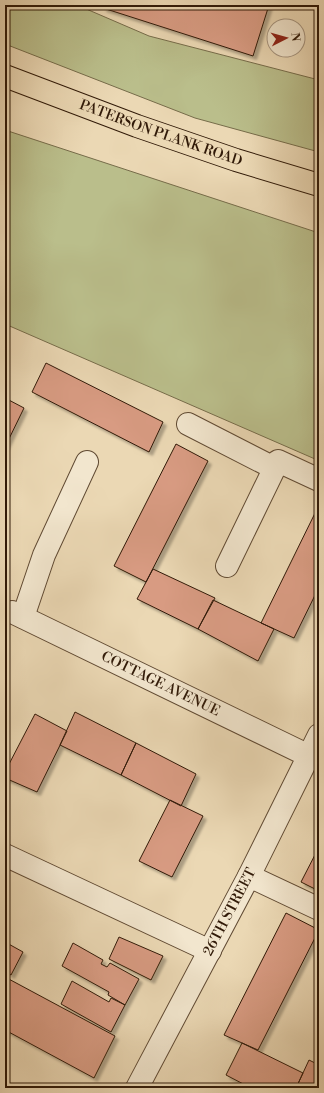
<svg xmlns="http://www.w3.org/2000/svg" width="324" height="1093" viewBox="0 0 324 1093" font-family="'Libre Bodoni',serif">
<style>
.green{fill:#babe8b;stroke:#766c4a}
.building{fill:#d89b82;stroke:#311a08;filter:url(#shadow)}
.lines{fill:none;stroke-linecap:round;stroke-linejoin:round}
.minor-casing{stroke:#604a33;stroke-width:24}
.major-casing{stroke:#311a08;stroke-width:24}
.minor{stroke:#f2e6ce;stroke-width:22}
.major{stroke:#ebd8b4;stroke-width:22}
.labels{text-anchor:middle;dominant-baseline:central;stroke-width:4;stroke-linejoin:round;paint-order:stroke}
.street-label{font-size:14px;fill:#311a08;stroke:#f2e6ce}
</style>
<defs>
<filter id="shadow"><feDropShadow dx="3.5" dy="3.5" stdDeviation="1" flood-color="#0004"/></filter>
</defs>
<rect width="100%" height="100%" fill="#ebd8b4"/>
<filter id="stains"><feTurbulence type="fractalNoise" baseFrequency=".005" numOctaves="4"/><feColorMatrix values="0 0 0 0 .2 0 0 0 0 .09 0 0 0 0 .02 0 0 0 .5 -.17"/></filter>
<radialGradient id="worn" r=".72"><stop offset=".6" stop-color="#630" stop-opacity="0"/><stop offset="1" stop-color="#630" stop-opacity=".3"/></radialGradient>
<path class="green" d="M5 5H77L149 36 319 80V152L195 118 5 44Z
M5 130 319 233V453L315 459 5 324Z"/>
<path class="building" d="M104 5H269L253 56 103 8Z
M46 363 163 422 149 452 32 392Z
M5 398 24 408 5 447Z
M176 444 208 461 146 582 114 566Z
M319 505V587L294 638 261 623Z
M153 569 215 598 198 629 137 599Z
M213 600 274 629 258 661 198 629Z
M75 712 136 743 121 775 60 745Z
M35 714 67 731 37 792 5 778V767L7 768Z
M136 743 196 774 181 806 121 775Z
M170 800 203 816 172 877 139 861Z
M319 847V891L301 882Z
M286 913 319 930 258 1050 224 1035Z
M119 937 163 956 151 980 109 959Z
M5 942 23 952 11 975 5 971Z
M73 943 103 960 101 964 107 967 110 963 139 979 125 1005 108 995 109 992 62 966Z
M5 977 115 1036 94 1078 5 1030Z
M72 981 109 1002 111 998 125 1005 111 1032 61 1004Z
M242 1043 303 1073 296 1088H251L226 1075Z
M309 1060 319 1065V1088H296Z"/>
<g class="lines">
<g class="minor-casing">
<g id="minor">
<path d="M188 424 274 468"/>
<path d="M227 566 278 461 319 480"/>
<path id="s1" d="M12 612 309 756"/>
<path d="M23 617 44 555 87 462"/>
<path d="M5 855 210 951"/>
<path d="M249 876 319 909"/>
<path id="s2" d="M137 1088 249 876 319 735"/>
</g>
</g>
<g class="major-casing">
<g id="major">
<path id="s3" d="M5 76 137 126 236 160 319 185"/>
</g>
</g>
<use href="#minor" class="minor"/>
<use href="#major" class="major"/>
</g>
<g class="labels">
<g class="street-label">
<text stroke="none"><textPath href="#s3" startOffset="166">PATERSON PLANK ROAD</textPath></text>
<text stroke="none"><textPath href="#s1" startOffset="165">COTTAGE AVENUE</textPath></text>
<text stroke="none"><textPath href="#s2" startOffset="199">26TH STREET</textPath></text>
</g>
</g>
<rect width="324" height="1093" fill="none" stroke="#ebd8b4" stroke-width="20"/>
<rect x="6" y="6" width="312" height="1081" fill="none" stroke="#311a08" stroke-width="2"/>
<rect x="10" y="10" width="304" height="1073" fill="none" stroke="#311a08"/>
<g transform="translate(286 38) rotate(84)"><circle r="19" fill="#f2e6ce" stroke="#a5947f"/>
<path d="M0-3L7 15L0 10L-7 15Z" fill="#8f2418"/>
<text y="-6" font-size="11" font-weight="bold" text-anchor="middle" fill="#311a08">N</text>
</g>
<rect width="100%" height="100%" filter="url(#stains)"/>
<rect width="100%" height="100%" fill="url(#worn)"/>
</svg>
